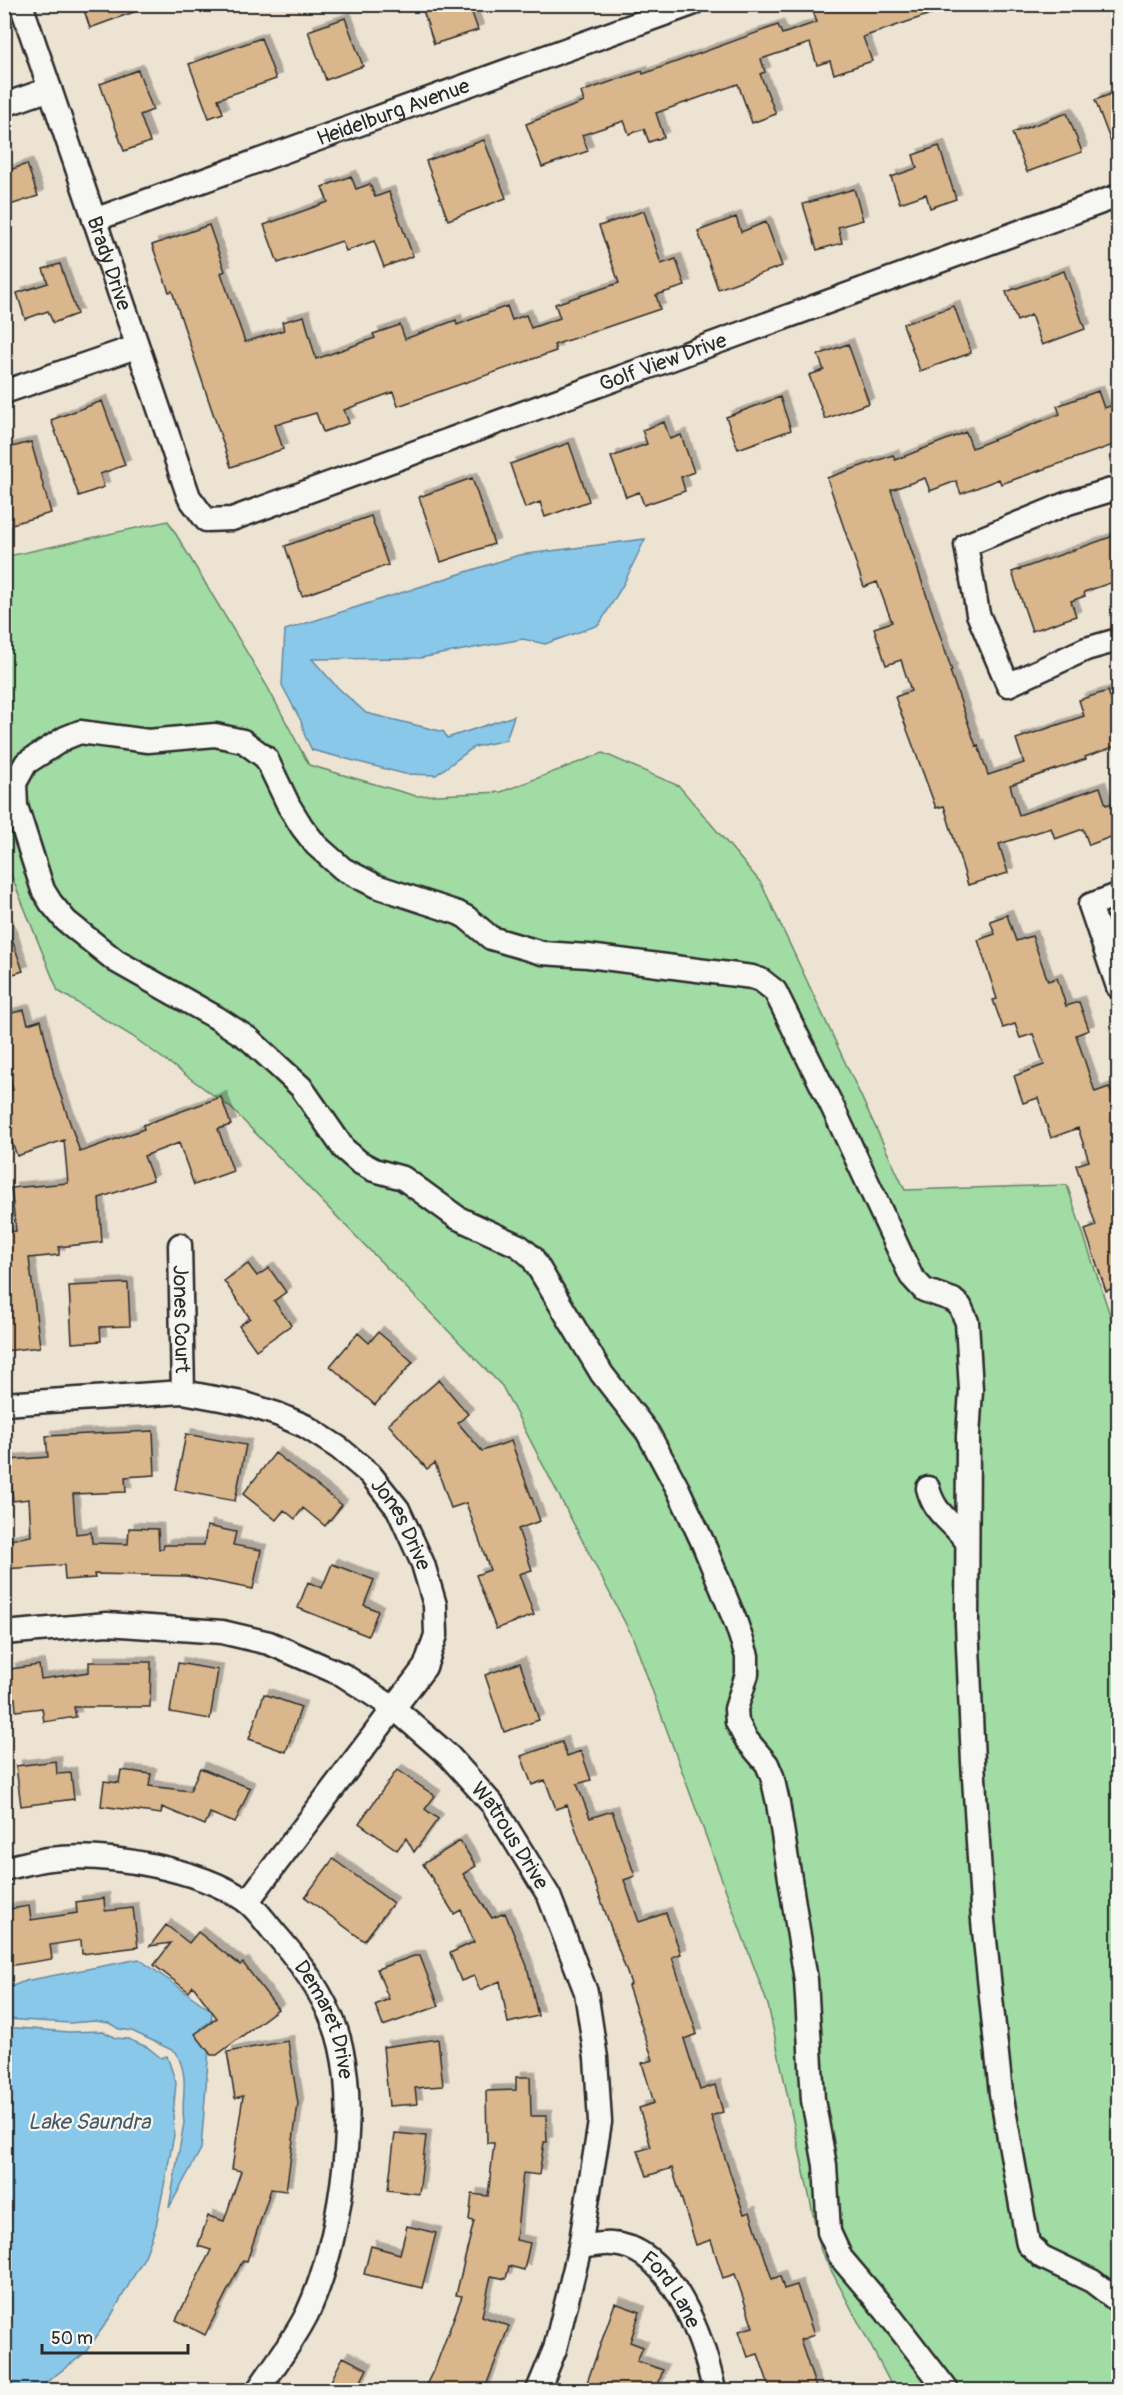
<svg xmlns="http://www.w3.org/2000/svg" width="1123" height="2395" viewBox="0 0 1123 2395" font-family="Pangolin,sans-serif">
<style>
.green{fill:#a0dca3;stroke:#668467;stroke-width:1.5}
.water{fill:#8ac8ea;stroke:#64899e;stroke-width:1.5}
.building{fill:#d9b68b;stroke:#2b2b2b;stroke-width:1.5;filter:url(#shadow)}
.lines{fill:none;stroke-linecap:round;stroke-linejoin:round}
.minor-casing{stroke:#2b2b2b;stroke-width:27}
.minor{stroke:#f6f6f2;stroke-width:22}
.labels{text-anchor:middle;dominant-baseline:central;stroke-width:4.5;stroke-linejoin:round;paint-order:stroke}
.street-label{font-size:21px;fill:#2b2b2b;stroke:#f6f6f2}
.water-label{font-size:22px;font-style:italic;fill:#485a64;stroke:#f6f6f2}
</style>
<defs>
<filter id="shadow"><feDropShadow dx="5.5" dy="-5.5" stdDeviation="0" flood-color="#0004"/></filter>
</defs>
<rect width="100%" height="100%" fill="#ede3d3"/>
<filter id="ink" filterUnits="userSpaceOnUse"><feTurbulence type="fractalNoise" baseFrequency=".0167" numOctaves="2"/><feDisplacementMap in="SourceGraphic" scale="12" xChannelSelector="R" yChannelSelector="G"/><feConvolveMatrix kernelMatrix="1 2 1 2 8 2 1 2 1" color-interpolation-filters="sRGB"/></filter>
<g filter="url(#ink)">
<path class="green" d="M168 521 267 686 309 765 416 796 501 792 603 753 679 786 761 883 905 1190 1067 1185 1118 1339V2390H894L821 2251 768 2005 633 1638 502 1386 231 1108 132 1036 58 991 5 860 4 557Z"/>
<path class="water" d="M645 539 623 585 599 625 545 644 523 639 420 658 312 659 336 686 366 713 444 732 447 738 514 716 506 740 474 747 436 775 405 774 312 750 305 736 301 721 282 685 285 630 519 555Z
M139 1959 212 2011 201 2149 169 2208 184 2123C180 2095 191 2081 176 2052L132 2031 119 2029 109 2023 95 2021 70 2023 5 2019V1989L25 1981Z
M5 2027 69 2032 103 2031 115 2038 128 2039 147 2047 161 2058 167 2056 176 2083 173 2115 174 2135 156 2226 145 2256 111 2316 85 2353 36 2390H5Z"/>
<path class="building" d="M82 4H149L150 6 90 28Z
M421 4H469L478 30 434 44Z
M824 4H852L854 9 868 4H950L951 7 863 37 872 61 834 74 830 61 817 65 810 43 761 59 765 72 760 74 776 114 752 123 738 84 656 113 664 137 649 142 644 129 629 134 624 121 582 135 588 151 542 167 526 124 584 102 581 92 642 71 643 74 778 25 782 34 817 22 812 9Z
M345 18 363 66 326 80 308 31Z
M261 38 276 79 218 99 223 113 209 118 189 64Z
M138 70 153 110 140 115 150 142 124 151 100 84Z
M1119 91V158H1117L1095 100Z
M1067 113 1082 152 1027 172 1012 133Z
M484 140 506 198 448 220 426 161Z
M939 146 956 199 930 208 926 194 900 203 891 177 917 168 913 155Z
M27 164 38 196 4 207V172Z
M351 176 356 189 370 184 375 197 389 192 413 256 384 267 374 241 346 251 342 241 278 263 264 225 328 202 322 187Z
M854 189 863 220 838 227 842 243 817 250 803 204Z
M644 211 661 264 676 259 685 286 656 295 660 309 554 345 556 351 398 406 393 392 344 410 349 423 323 432 316 413 275 425 283 449 231 467 172 291 169 292 152 245 209 225 225 271 221 273 245 342 284 330 282 322 304 316 316 359 375 338 373 334 400 325 405 339 456 320 457 325 507 306 512 320 526 315 531 328 560 318 555 304 619 283 599 226Z
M736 217 741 232 766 222 782 266 718 289 698 231Z
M60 264 77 314 53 323 48 311 25 319 17 293 48 283 43 269Z
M1064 271 1085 329 1042 345 1031 315 1017 321 1006 292Z
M954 306 971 353 920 371 903 324Z
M848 344 869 403 825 419 809 375 824 370 818 355Z
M1098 391 1104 408 1119 403V443L1001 484 999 479 961 494 956 481 930 491 925 478 891 490 952 671H950L976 746 978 745 988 775 1024 763 1016 739 1084 716 1079 700 1108 691 1119 722V745L1085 757 1086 759 1010 785 1019 815 1100 787 1106 805 1119 801V834L1089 845 1083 829 1055 839 1051 828 999 844 1008 873 968 885 944 806 936 808 895 697 911 691 901 660 886 665 874 628 892 622 877 582 864 587 827 478 893 455 895 460 966 432 972 448 1060 414 1057 406Z
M780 397 791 430 738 449 726 417Z
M102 401 125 465 100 474 104 487 79 496 51 420Z
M664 422 670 439 681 435 694 472 681 477 685 491 644 505 639 492 626 497 611 457 647 444 642 430Z
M31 442 51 513 8 525 4 511V449Z
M569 443 589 501 545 517 540 502 525 508 510 464Z
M472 478 494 544 441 562 419 497Z
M371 516 388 565 302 596 285 546Z
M1119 534V580L1084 592 1085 596 1071 601 1076 616 1032 631 1012 572Z
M1007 915 1016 941 1032 936 1048 981 1057 978 1066 1006 1079 1002 1089 1030 1076 1035 1095 1092 1109 1087 1119 1113V1286L1106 1291 1085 1230 1096 1226 1076 1165 1089 1161 1078 1128 1051 1138 1038 1098 1023 1103 1014 1076 1044 1065 1033 1034 1020 1038 1015 1024 1003 1028 993 1000 997 999 978 940 995 934 990 921Z
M4 925H7L23 971 4 977Z
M24 1010 28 1024 41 1020 54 1076 80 1152 144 1129 143 1125 221 1097 231 1125 218 1129 233 1171 194 1185 179 1143 144 1156 153 1180 99 1198 102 1242 59 1247V1255L29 1258 40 1347 4 1351V1232L16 1231 11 1188 68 1183 64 1140 17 1156 4 1120V1092L13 1090 4 1050V1015Z
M248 1264 257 1276 269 1268 286 1292 274 1301 291 1325 256 1350 239 1326 250 1318 224 1281Z
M128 1283 130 1326 100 1327 101 1341 72 1343 69 1286Z
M378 1332 413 1362 375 1405 330 1366 358 1333 369 1343Z
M439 1380 468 1414 458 1423 482 1451 511 1441 540 1521 518 1529 532 1570 519 1574 534 1615 496 1629 476 1575 490 1570 466 1503 451 1508 435 1463 427 1469 388 1424Z
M153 1431 155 1475 125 1477 126 1492 73 1494 76 1534 91 1532 92 1543 128 1544 129 1528 158 1529 159 1549H163L164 1545H204L207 1526 236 1532 233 1545 261 1550 253 1589 186 1576 94 1574 95 1578 65 1580 64 1565 4 1569V1541L31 1536 29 1499 13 1501 9 1460 48 1457 46 1436Z
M186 1434 246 1445 235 1501 175 1490Z
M275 1453 342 1505 325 1526 303 1508 295 1519 284 1510 276 1520 243 1494Z
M332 1564 374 1580 364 1605 378 1611 368 1636 298 1608 308 1582 322 1588Z
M89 1662H151L150 1707H74L76 1717 44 1722 42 1708 16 1711 15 1698 4 1699V1685L12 1683 10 1669 39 1665 41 1679 89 1672Z
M178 1663 218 1670 210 1719 170 1712Z
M520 1663 539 1720 504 1732 485 1675Z
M264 1694 301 1707 286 1752 249 1739Z
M562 1742 567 1756 581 1751 591 1780 577 1784 590 1818 612 1811 635 1876 624 1880 639 1922 666 1913 681 1954 672 1957 697 2034 684 2039 700 2090 715 2085 723 2112 711 2116 744 2214 750 2212 772 2279 780 2276 784 2289 797 2285 814 2335 800 2340 817 2391H771L758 2354 748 2357 739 2331 753 2327 735 2274 723 2278 711 2240 696 2245 672 2168 647 2176 638 2151 651 2147 639 2108 654 2103 642 2063 653 2060 628 1986 631 1984 567 1805 556 1809 545 1780 532 1785 521 1756Z
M56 1761 57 1774 71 1773 74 1799 21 1806 16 1766Z
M200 1768 250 1788 235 1823 210 1813 205 1825 162 1807 161 1814 101 1806 104 1781 119 1783 121 1770 151 1774 149 1786 190 1791Z
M397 1770 435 1796 425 1809 438 1819 414 1852 406 1838 397 1850 359 1823Z
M460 1841 476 1866 463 1874 492 1918 505 1913 527 1966 538 2016 508 2023 500 1981 480 1990 474 1976 461 1981 450 1953 474 1942 461 1910 454 1914 423 1864Z
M333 1859 393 1903 364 1941 305 1897Z
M104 1898 105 1911 133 1908 138 1947 82 1954 81 1940 50 1945 52 1959 8 1966 4 1944V1910L29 1906 31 1920 77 1913 76 1902Z
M166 1925 189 1943 198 1932 240 1965 243 1963 278 2009 217 2055H211L195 2034 217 2018 193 1986 189 1992 154 1965 171 1943 150 1946Z
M414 1956H420L439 2006 383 2026 375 2005 389 1999 377 1969Z
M438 2039 443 2086 415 2088 417 2104 389 2106 383 2047Z
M288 2041 298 2104 286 2191 271 2189 247 2261 243 2260 205 2335 176 2320 211 2250 198 2246 208 2216 224 2221 241 2171 232 2169 243 2096 235 2098 227 2052Z
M516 2077H530L531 2116H546L547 2142H544L539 2175 523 2173 516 2240 530 2243 524 2270 509 2266 506 2279 491 2276 482 2316 509 2326 484 2391H423L436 2365 462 2296 456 2295 474 2221 469 2220 472 2194 488 2196 494 2143H487L486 2091 516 2090Z
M395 2133 426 2136 419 2194 388 2190Z
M407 2226 436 2233 422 2288 364 2274 371 2246 400 2254Z
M615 2303 640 2312 630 2342 643 2347 637 2361 663 2370 656 2391H584Z
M343 2357 367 2369 356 2391H326Z"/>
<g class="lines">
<g class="minor-casing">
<g id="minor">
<path id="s1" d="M21 4 189 497 206 520 232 519 1118 196"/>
<path d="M4 105 50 89"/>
<path id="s2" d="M94 220 692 4"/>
<path d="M4 392 136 347"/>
<path d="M1118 488 1068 503 966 545 978 614 1008 685 1086 649 1118 640"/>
<path d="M1118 895 1090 905 1118 987"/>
<path id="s3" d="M180 1245 183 1392"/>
<path id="s4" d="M4 1404 183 1392 242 1403 277 1414 305 1426 339 1448 370 1474 398 1509 423 1564 435 1605 436 1635 425 1667 247 1902"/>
<path d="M928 1488C935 1516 952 1520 967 1542"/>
<path id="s5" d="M4 1633 107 1624 222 1632 269 1643 343 1675 395 1709 449 1756 493 1805 549 1896 586 1992 596 2058 600 2122 580 2247 555 2349 538 2390"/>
<path id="s6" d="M4 1869C19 1865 34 1861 49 1859 106 1852 198 1868 246 1901 258 1910 269 1927 279 1938 306 1969 332 2006 341 2047 358 2120 339 2246 307 2314 294 2340 274 2366 258 2390"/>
<path id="s7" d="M580 2247C590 2246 602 2243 612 2244 672 2247 704 2342 714 2390"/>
<path d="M947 2390 886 2311 841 2258 829 2232 825 2165 813 2100 806 1980 778 1803 772 1776 767 1764 746 1739 737 1722 736 1709 747 1674V1656L736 1623 703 1543 678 1489 648 1433 602 1374 532 1257 519 1246 458 1218 403 1178 374 1170 359 1162 344 1149 301 1087 249 1039 217 1018 116 961 66 921 51 903 43 890 16 806 15 783 26 763 65 738 80 732 148 741 215 735 243 741 266 758 289 806 302 827 316 845 343 869 376 886 458 913 466 917 491 938 542 953 588 956 752 977 761 980 775 991 833 1108 911 1276 924 1290 953 1300 960 1306 967 1322 971 1390 968 1436 967 1623 973 1762 983 1921 1001 2093 1028 2244 1042 2257 1092 2281 1118 2301"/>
</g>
</g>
<use href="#minor" class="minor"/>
</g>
</g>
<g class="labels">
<g class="street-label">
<text stroke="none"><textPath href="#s2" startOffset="318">Heidelburg Avenue</textPath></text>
<text stroke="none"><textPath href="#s1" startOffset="274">Brady Drive</textPath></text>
<text stroke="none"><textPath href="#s1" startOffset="1034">Golf View Drive</textPath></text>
<text stroke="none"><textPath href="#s3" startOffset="74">Jones Court</textPath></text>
<text stroke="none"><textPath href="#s4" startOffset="447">Jones Drive</textPath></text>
<text stroke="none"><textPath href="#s5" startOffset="582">Watrous Drive</textPath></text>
<text stroke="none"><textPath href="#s6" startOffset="396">Demaret Drive</textPath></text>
<text stroke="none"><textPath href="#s7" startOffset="111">Ford Lane</textPath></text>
</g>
<g class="water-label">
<text x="89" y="2122">Lake Saundra</text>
</g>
</g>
<rect width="1123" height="2395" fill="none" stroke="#f6f6f2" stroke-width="24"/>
<rect x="12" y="12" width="1099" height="2371" fill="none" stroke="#2b2b2b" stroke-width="2" filter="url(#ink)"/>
<path d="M42 2344v9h146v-9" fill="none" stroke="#2b2b2b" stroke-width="3"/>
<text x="51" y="2344" font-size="18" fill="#2b2b2b" stroke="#f6f6f2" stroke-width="4.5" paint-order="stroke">50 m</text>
</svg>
